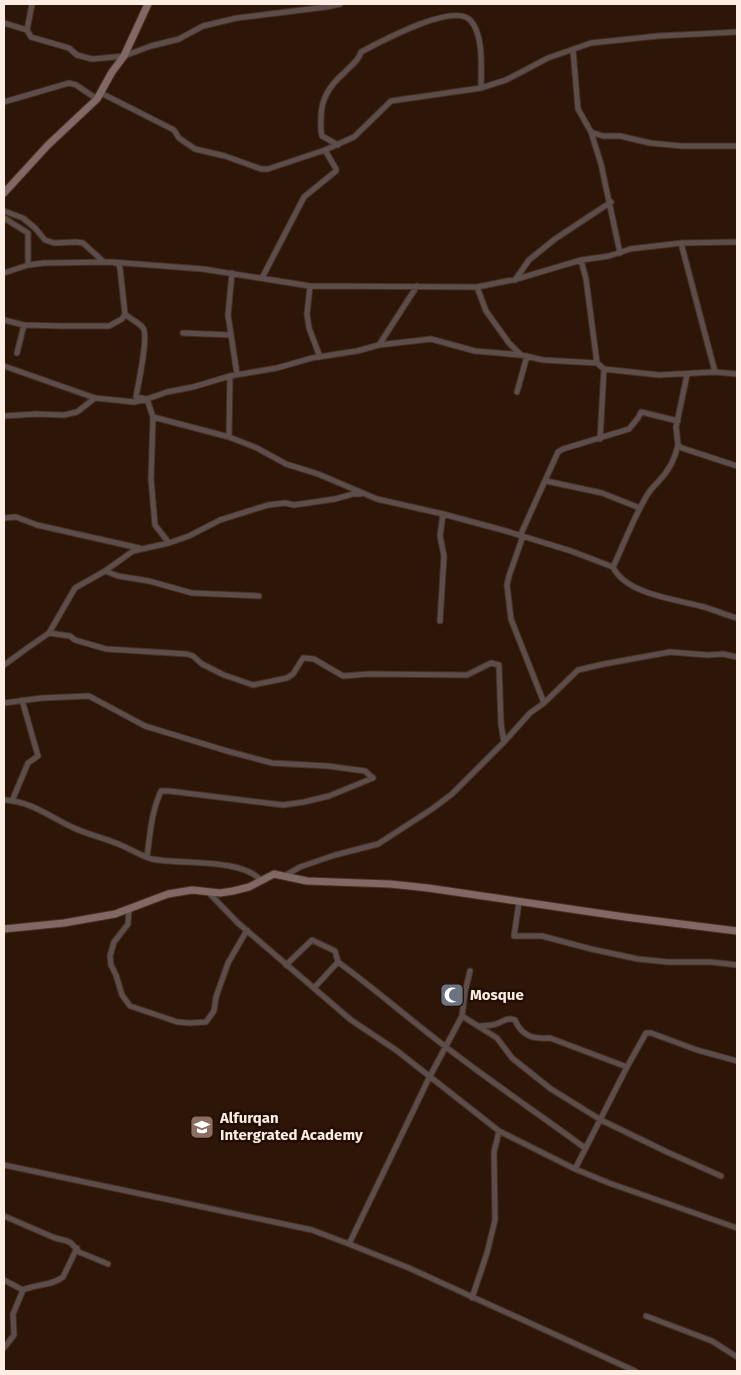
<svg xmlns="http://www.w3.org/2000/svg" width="741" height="1375" viewBox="0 0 741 1375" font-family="'Fira Sans',sans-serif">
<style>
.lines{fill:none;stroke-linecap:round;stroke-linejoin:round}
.street-casing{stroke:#463022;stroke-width:7}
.secondary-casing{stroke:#463022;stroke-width:9}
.street{stroke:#5c4d4a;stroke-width:5}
.secondary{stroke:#806864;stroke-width:7}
.labels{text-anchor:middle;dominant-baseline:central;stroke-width:5;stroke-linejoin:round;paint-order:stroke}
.poi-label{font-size:15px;font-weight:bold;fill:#fdede3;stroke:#220d02;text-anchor:start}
</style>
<rect width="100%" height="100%" fill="#2d1608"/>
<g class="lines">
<g class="street-casing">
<path id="street" d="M4 23 27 30 31 37 69 48 77 55 92 59 104 58 124 56 151 46 179 39 203 26 237 18 326 7 340 4
M27 30 32 4
M573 50 578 109 591 132 601 164 620 253
M101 93 174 130 179 138 195 149 225 156 261 169H268L325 150 354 137 391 101 481 88 506 80 548 58 591 43 658 36 737 32
M4 102 69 83 76 85 97 99
M591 132 603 136H620L650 143 682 146H737
M338 145 322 136C320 129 321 124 321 117 321 99 331 84 344 73 351 65 358 62 361 52 380 42 455 1 471 21 484 36 481 70 481 88
M4 211 23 218 35 228 45 240 54 243 76 242 83 243 104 262
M4 218 28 233V265
M681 243 715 372
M581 260 586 279 597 363
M115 263H118L120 268 125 314C130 319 140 323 143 328 149 336 138 385 136 397L147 399 153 417 151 479 155 525 169 543
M4 273 28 265 44 263 111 262 203 269 310 286 477 287 517 279 581 260 609 256 630 249 681 243 737 242
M232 273 228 315 237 374
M262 278 304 197 336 171V169L325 150
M515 280 529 260 555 239 611 202
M310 286 307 314 309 328 320 357
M477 287 486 311 509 343 521 355
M4 320 24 325 63 326H109L122 319 125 314
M183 333 231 335
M379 345 417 286
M17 353 24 325
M4 366 95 398 134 402 147 399 167 392 193 387 230 376 277 368 312 358 357 351 379 345 431 339 475 351 521 355 543 360 597 363 604 369 659 375 715 372 737 374
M687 375 676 427 678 445 682 448 737 466
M517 392 527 356
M4 416 36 414 64 415 77 412 95 398
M153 417 229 437 257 448 286 464 318 474 377 499 443 514 506 531 571 551 613 567C626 594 674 599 700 606 713 609 725 615 737 618
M229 437 230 376
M600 439 604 369
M546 481 602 493 640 508
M4 518 16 517 37 525 139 548
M520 536 558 452 563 449 629 429 638 418 641 412 678 421
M523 536 509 576 507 585 511 619 544 703
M613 567C624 544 633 519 646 497 649 491 653 487 658 482 668 472 675 459 678 445
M105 571 118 576 149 581 192 593 259 596
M440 621 444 556 440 536 443 514
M49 633 70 636 75 640 106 649 187 654 193 656 202 664 224 675 253 685 287 678 293 674 303 658 314 659 343 676 369 674 467 675 491 663 499 665 501 724 504 742
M4 665 26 649 49 633 75 588 105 571 133 551 169 543 189 536 220 520 268 505 285 503 294 505 335 499 353 494H360
M4 703 42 698 89 696 145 726 227 751 272 763 328 766 365 771 373 778 329 796 304 802 283 805 169 791H161C151 813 150 835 147 857
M4 800C31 801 50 817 74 828 87 834 100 837 113 842 126 846 138 855 152 859 180 865 240 857 262 881
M12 801 28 763 38 756 22 700
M286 875 300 867 335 855 378 844 432 809 452 794 504 742 530 713 544 703 578 670 604 664 670 652 708 655 723 654 737 657
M207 891 238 923 351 1020 396 1050 499 1131 575 1169 609 1183 737 1228
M519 902 514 936H542L591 949 638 959 668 962H711L737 965
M129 909 128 924 114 942 110 956 111 965 116 975 122 995 130 1006 160 1016 177 1022 190 1023 206 1022 214 1011 216 997 228 963 247 930
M286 965 312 940 335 951 338 962C375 989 409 1019 446 1047 491 1082 539 1114 585 1148
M314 988 338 962
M462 1016 497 1038 512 1058 551 1089 601 1120 667 1152 721 1176
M480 1026C485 1025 491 1026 496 1024 504 1021 507 1017 515 1020 522 1037 534 1039 550 1038L627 1067
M4 1165 312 1230 349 1244 429 1078 462 1016 465 992 470 971
M575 1169 627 1067 646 1033H651L697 1050 737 1061
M4 1216 55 1238 67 1241 71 1243 79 1252 108 1264
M349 1244 409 1268 635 1371
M4 1280 23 1290
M472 1298 487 1253 495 1220 494 1152 499 1131
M646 1316 712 1341 737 1357
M4 1348 14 1335 13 1314 23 1290C36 1284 52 1286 63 1277L77 1248"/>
</g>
<g class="secondary-casing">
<path id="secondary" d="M4 193 48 145 97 99 112 72 124 56 148 4
M4 929 64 923 115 914 168 894 192 890 220 893 233 891 249 887 274 874 307 881 390 884 428 888 625 917 737 931"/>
</g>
<use href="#street" class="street"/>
<use href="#secondary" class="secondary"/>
</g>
<defs>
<g id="mosque-square" transform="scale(1.25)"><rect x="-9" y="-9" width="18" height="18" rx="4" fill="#6b7280" stroke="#220d02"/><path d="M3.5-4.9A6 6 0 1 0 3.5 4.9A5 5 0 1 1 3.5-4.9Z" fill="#fff"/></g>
<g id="school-square" transform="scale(1.25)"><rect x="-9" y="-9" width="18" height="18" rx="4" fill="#8d6e63" stroke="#220d02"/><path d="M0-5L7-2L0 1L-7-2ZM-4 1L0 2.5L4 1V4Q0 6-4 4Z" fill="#fff"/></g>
</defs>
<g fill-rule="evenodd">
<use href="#mosque-square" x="452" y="995"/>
<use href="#school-square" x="202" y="1127"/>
</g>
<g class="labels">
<g class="poi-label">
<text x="470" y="995">Mosque</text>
<text x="220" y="1118">Alfurqan<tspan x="220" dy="17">Intergrated Academy</tspan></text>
</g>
</g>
<rect width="741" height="1375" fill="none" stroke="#fdede3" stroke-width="10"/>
</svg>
